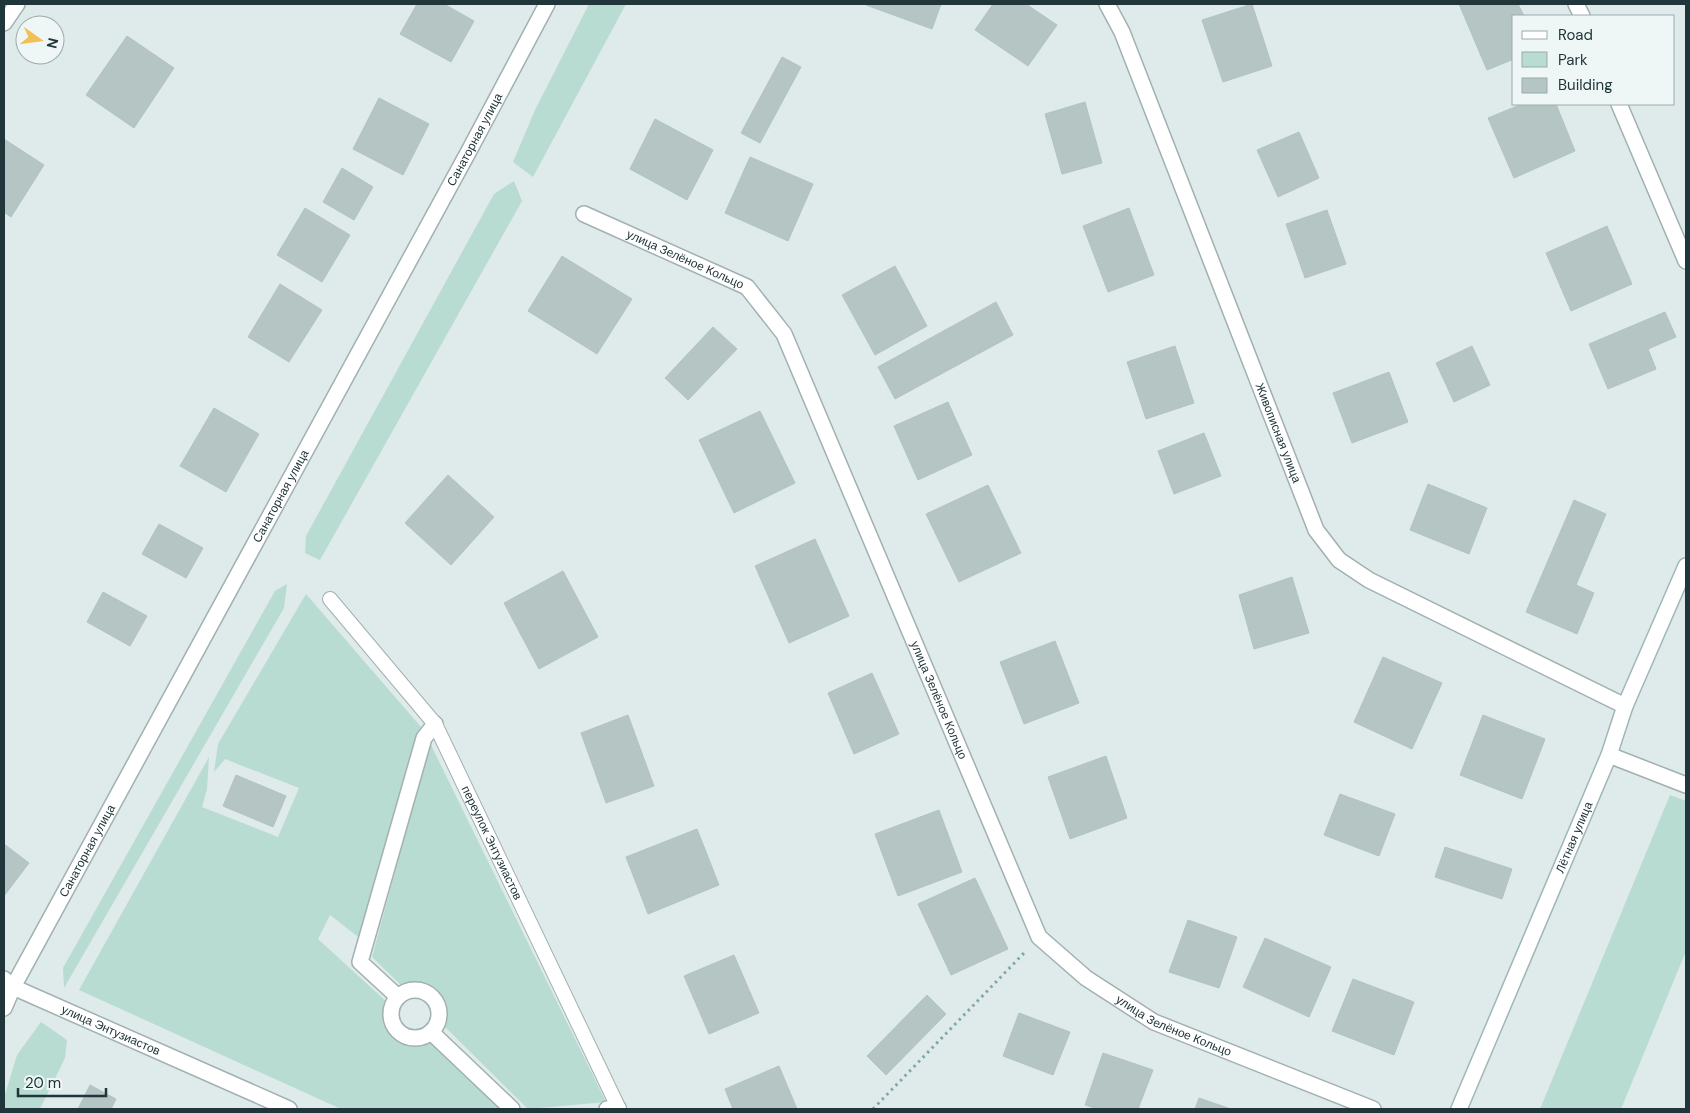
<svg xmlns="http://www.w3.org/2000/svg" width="1690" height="1113" viewBox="0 0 1690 1113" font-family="'DM Sans',sans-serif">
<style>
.green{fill:#b8dcd1}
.building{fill:#b4c5c4;stroke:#b2c3c4}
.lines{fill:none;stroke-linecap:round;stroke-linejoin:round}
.lane-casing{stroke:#a2b0b2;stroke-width:16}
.street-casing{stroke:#a2b0b2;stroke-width:18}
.secondary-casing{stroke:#a0b6b9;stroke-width:18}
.path{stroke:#7fa8ae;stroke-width:3;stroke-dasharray:2.5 4;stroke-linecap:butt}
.lane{stroke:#fff;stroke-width:14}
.street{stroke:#fff;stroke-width:15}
.secondary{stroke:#fff;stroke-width:15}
.labels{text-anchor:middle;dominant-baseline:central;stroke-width:5;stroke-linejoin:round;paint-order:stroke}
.street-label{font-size:12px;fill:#20363a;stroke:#eff7f6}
</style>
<rect width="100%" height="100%" fill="#dfeaea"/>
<path class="green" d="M589 4H626L533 177 513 162 535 110Z
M514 181 522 201 320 560 305 553 306 536 494 194Z
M287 584 284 608 64 988 63 968 275 591Z
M306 594 421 727 362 940 330 915 318 939 389 1004 385 1016 391 1032 404 1041 423 1043 431 1042 501 1109H341L79 990 209 757 207 789 202 807 278 837 299 788 225 759 214 772 218 744Z
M430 743 606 1102 528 1109 444 1026 447 1009 438 993 424 984 402 986 372 957Z
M1670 795 1686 801V951L1621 1109H1540Z
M41 1022 67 1040 65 1058 40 1109H4V1098L17 1055Z"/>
<path class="building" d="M417 4H444L474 21 451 62 400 34Z
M867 4H941L932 29 866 5Z
M993 4H1026L1057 25 1028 66 975 30Z
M1252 4 1272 66 1223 82 1202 20Z
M1459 4H1518L1524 16H1514V59L1487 70Z
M127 36 174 68 134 128 86 95Z
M782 57 801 67 760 143 741 133Z
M379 98 429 124 403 175 353 149Z
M1085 102 1102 163 1062 174 1045 114Z
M1522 104H1556L1575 151 1514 178 1488 118Z
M655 119 713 150 687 200 630 169Z
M1299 132 1319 178 1278 197 1257 150Z
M4 139 44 165 11 217 4 212Z
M750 157 813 184 788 241 725 213Z
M342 168 373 187 354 220 323 202Z
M305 208 350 235 322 282 277 255Z
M1129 208 1154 275 1108 292 1083 226Z
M1327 210 1346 264 1305 278 1286 224Z
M1607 226 1632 284 1571 311 1546 253Z
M562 256 632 299 597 354 528 311Z
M895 266 927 326 875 355 842 295Z
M280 284 322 310 289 362 248 337Z
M996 302 1013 335 895 399 878 367Z
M1665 312 1676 337 1648 349 1656 369 1608 389 1589 344Z
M713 327 737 349 688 400 665 378Z
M1175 346 1194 403 1146 419 1127 362Z
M1472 346 1490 385 1454 402 1436 363Z
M1389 372 1408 422 1352 443 1333 393Z
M948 402 972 455 918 480 894 426Z
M214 408 259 434 226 492 180 466Z
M760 411 795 483 734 513 699 440Z
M1204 433 1221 476 1174 494 1158 451Z
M448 475 494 517 451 565 405 523Z
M1428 484 1487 508 1469 554 1410 530Z
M988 485 1021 553 959 582 926 514Z
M1574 500 1606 514 1576 585 1594 593 1577 634 1526 612Z
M159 524 203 548 186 578 142 554Z
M815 539 849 616 789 643 755 566Z
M563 571 598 637 539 669 504 603Z
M1292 577 1309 633 1254 649 1239 595Z
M103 592 147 616 130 646 87 622Z
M1055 641 1079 703 1024 724 1000 662Z
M1383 657 1442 683 1412 749 1354 722Z
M872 673 899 734 854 754 828 693Z
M628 715 654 786 606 803 581 733Z
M1483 715 1545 739 1522 799 1460 775Z
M1106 756 1127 818 1070 839 1048 777Z
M236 775 286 796 273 827 223 806Z
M1340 794 1395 814 1379 856 1324 835Z
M939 810 962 872 898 896 875 834Z
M697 829 719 885 648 914 626 857Z
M4 844 29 863 4 896Z
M1445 847 1512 869 1502 899 1435 877Z
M975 878 1008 949 951 975 918 904Z
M1188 920 1237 937 1219 988 1169 972Z
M1265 938 1331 967 1309 1017 1243 987Z
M734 955 759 1013 709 1034 684 976Z
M1353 979 1414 1002 1394 1055 1332 1031Z
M927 995 946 1014 886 1075 867 1056Z
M1019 1013 1070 1032 1053 1075 1003 1056Z
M1103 1053 1153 1070 1138 1109H1098L1085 1105Z
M779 1066 797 1109H733L725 1089Z
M90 1085 116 1099 111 1109H78Z
M1199 1098 1231 1109H1195Z"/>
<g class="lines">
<g class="lane-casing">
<g id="lane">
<path id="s1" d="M330 599 435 724 619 1109"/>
</g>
</g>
<g class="street-casing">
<g id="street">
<path id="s2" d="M1107 4 1122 32 1316 530 1339 560 1369 580 1625 706"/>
<path d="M1576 4 1582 16"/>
<path d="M4 23 17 4"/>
<path d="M1619 104 1686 261"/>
<path id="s3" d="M584 214 747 287 784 334 1039 937 1086 978 1154 1022 1373 1109"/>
<path d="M1609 755 1686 785"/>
<path id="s4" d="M4 979 13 987 289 1109"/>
<circle cx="415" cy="1014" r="24"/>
<path d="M398 997 360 962 424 738 435 724"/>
<path id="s5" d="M4 1008 13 987 470 149 547 4"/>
<path d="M431 1032 512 1109"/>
<path d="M607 1109 618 1108"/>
</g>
</g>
<g class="secondary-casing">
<g id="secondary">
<path id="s6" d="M1459 1109 1609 755 1625 706 1686 566"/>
</g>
</g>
<path class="path" d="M873 1109 1025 952"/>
<use href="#lane" class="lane"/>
<use href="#street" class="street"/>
<use href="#secondary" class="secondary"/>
</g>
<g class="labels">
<g class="street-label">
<text stroke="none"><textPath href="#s5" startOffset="988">Санаторная улица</textPath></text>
<text stroke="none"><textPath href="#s3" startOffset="111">улица Зелёное Кольцо</textPath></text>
<text stroke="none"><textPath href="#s2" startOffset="462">Живописная улица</textPath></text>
<text stroke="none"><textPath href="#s5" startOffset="582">Санаторная улица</textPath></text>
<text stroke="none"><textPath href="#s3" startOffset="636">улица Зелёное Кольцо</textPath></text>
<text stroke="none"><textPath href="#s6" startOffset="295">Лётная улица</textPath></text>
<text stroke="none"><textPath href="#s1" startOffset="295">переулок Энтузиастов</textPath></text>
<text stroke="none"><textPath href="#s5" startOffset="178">Санаторная улица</textPath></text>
<text stroke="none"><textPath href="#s3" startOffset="1056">улица Зелёное Кольцо</textPath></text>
<text stroke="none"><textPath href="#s4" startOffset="119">улица Энтузиастов</textPath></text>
</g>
</g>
<rect width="1690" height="1113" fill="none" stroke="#20363a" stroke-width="10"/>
<rect x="1512" y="15" width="162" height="90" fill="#eff7f6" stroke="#9caaab"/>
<rect x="1522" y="31" width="25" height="8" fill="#ffffff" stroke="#9caaab"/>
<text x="1558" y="40" font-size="15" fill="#20363a">Road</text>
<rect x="1522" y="52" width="25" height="15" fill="#b8dcd1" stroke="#9caaab"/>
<text x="1558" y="65" font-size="15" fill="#20363a">Park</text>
<rect x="1522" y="78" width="25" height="15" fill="#b4c5c4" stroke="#9caaab"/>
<text x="1558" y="90" font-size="15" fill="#20363a">Building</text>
<g transform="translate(40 40) rotate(104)"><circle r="24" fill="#eff7f6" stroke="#9caaab"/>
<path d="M0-4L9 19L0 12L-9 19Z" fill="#f1c056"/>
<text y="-8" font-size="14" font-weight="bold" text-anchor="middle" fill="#20363a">N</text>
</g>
<path d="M18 1088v8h88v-8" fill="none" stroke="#20363a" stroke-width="2.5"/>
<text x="25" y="1088" font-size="15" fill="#20363a" stroke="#eff7f6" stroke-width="4" paint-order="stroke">20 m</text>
</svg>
